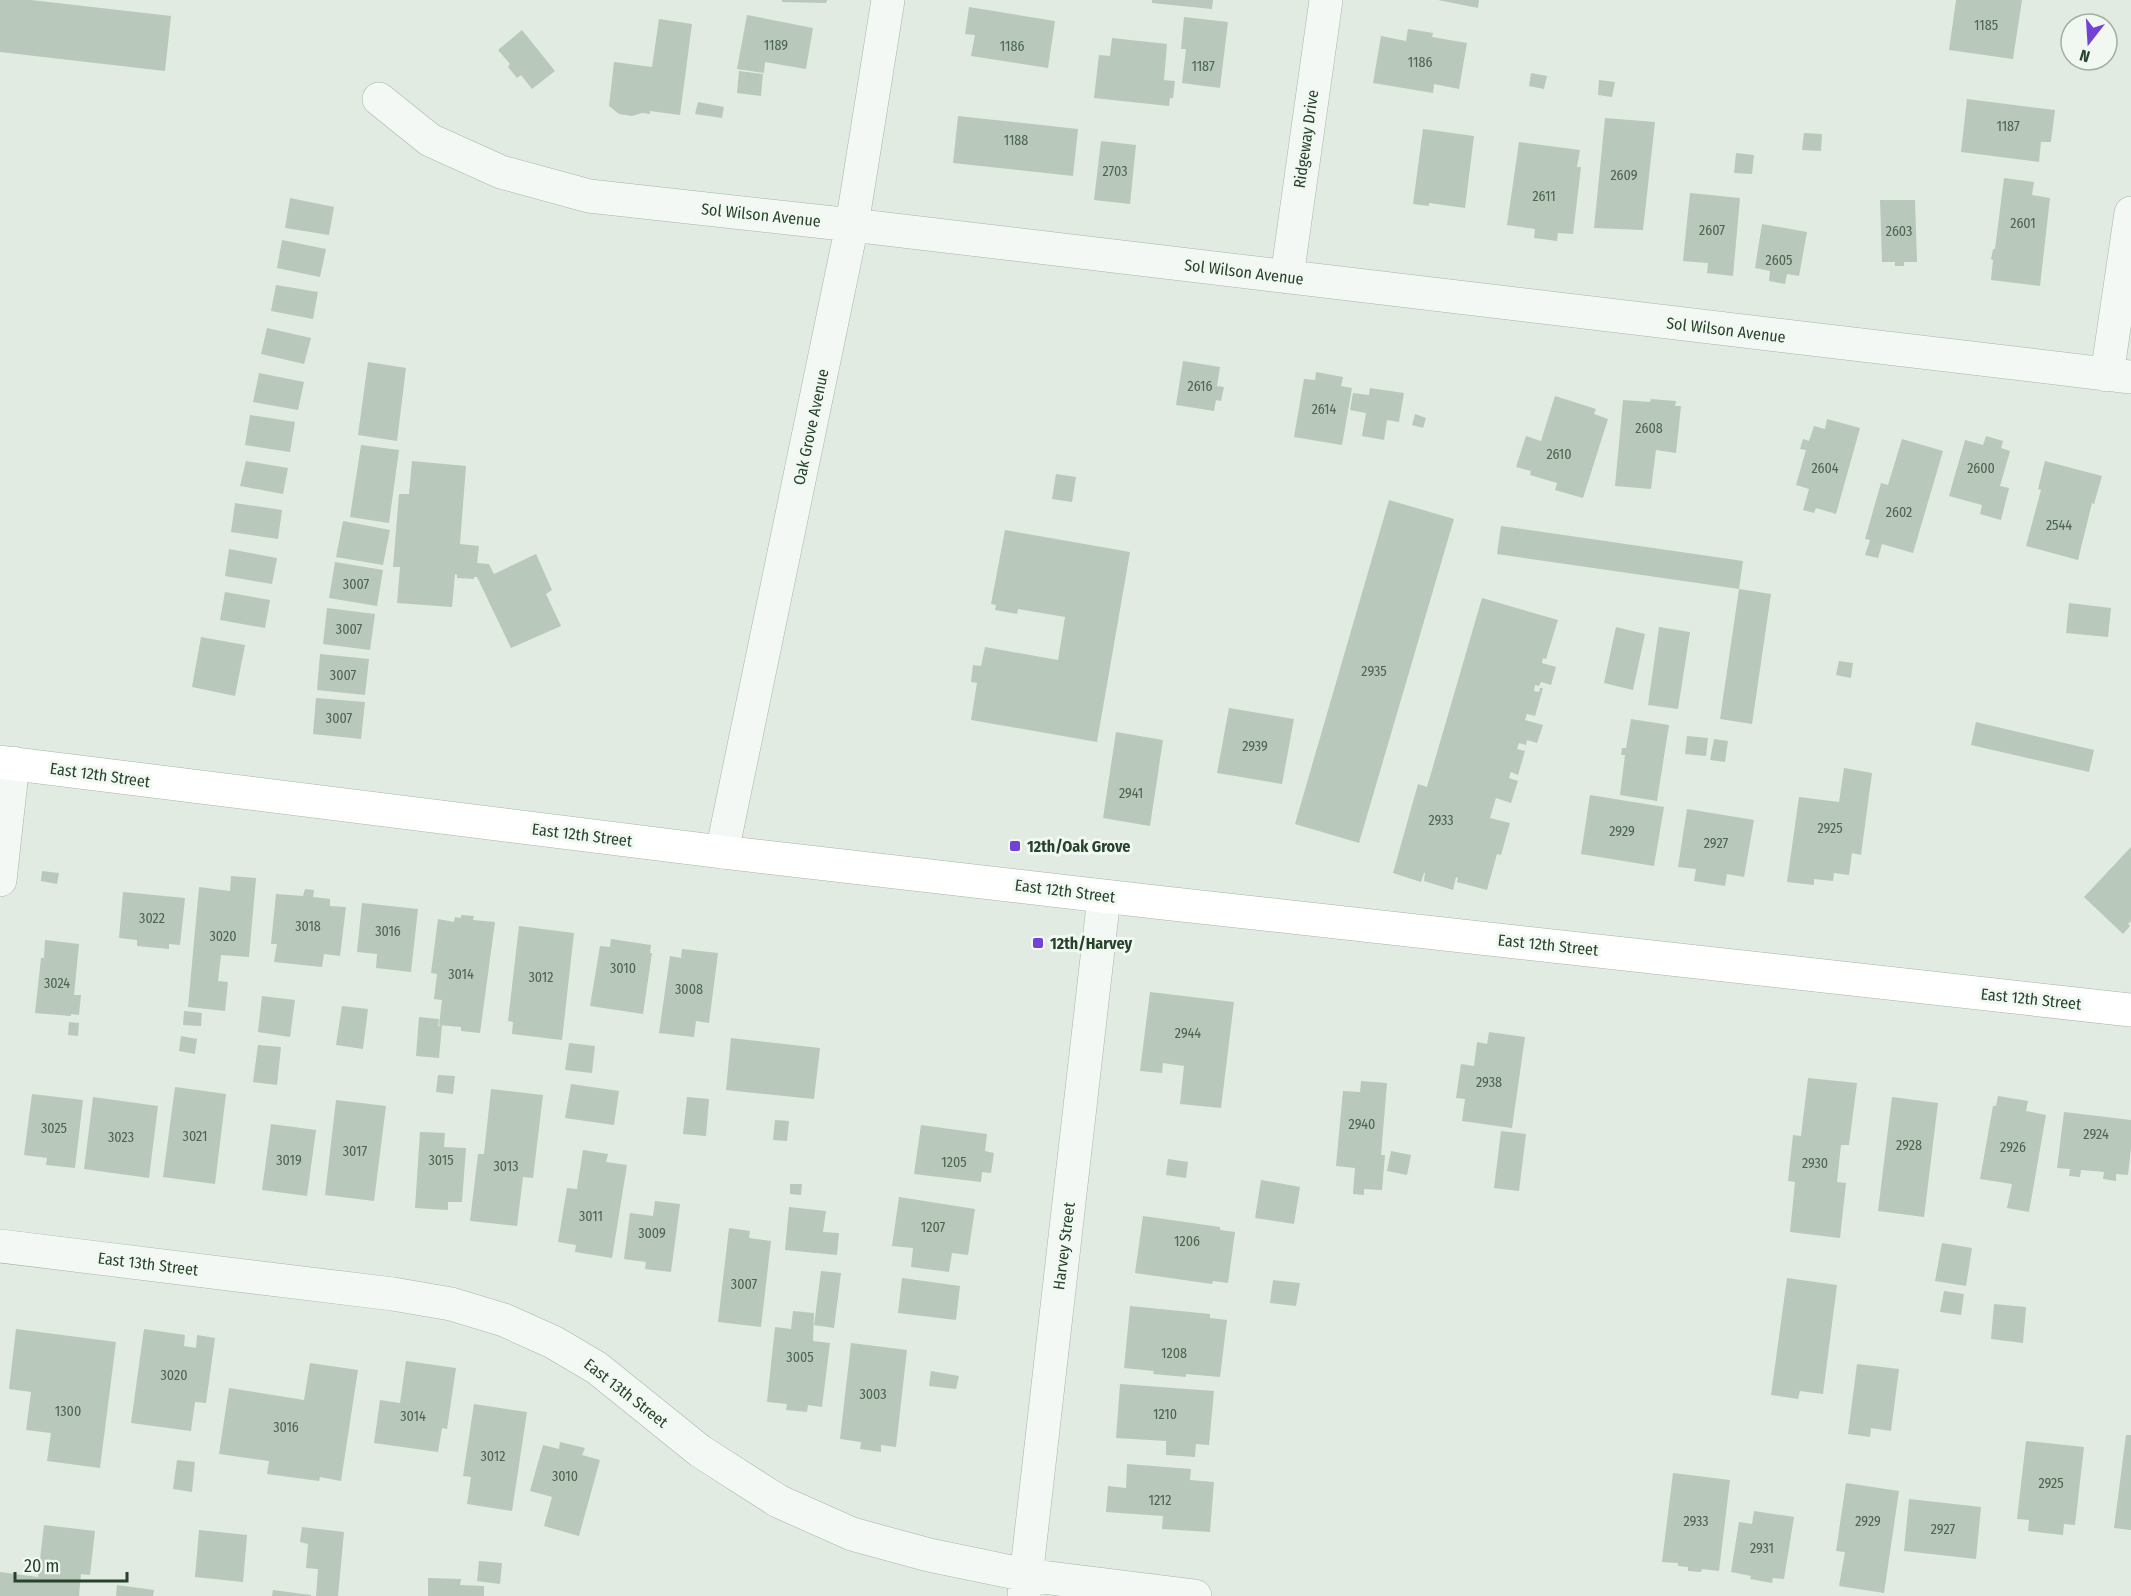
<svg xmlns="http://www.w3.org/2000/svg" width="2131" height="1596" viewBox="0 0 2131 1596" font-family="'Fira Sans Condensed',sans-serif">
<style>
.building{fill:#b8c8ba}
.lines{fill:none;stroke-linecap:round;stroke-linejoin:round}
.street-casing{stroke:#a6b5a8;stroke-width:34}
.secondary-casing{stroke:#a6b5a8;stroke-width:34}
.street{stroke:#f4f8f5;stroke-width:33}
.secondary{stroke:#fff;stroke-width:33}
.poi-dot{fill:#7241d5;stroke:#f1f8f1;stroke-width:2}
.labels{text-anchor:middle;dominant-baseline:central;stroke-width:6;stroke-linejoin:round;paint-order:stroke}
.number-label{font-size:14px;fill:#4c6450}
.street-label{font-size:16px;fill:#28432c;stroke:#f1f8f1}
.poi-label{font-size:16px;font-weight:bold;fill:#28432c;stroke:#f1f8f1;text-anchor:start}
</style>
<rect width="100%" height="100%" fill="#e1ebe2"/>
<path class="building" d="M0 0H31L171 16 165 71 0 52Z
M782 0H827L826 3 782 2Z
M1152 0H1213L1212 9 1152 3Z
M1438 0H1479L1478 8Z
M1956 0H2022L2013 59 1949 50Z
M969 7 1055 21 1048 68 971 56 975 35 965 34Z
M747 15 813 28 806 69 765 62 764 73 737 69Z
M1184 17 1228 22 1220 88 1182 83 1186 49H1181Z
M659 19 692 24 680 115 650 111V114L642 113 632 116 619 114 609 106 614 62 652 67Z
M1408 29 1433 33 1432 37 1467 43 1459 89 1434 84 1433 93 1373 83 1381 36 1406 41Z
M522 30 555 71 532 89 521 75 517 78 508 67 510 64 498 50Z
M1112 38 1167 44 1164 80 1175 81 1173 98H1170L1169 106 1094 98 1099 55 1110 56Z
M739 71 763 74 761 96 737 93Z
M1531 73 1547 76 1544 89 1529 86Z
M1599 80 1615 82 1612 97 1598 95Z
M1967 99 2055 110 2051 142H2041L2039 162 1961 152Z
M698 102 724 107 722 118 695 114Z
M958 116 1078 129 1073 176 953 163Z
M1605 118 1655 122 1643 230 1594 228Z
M1423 129 1474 136 1465 208 1429 203V206L1413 204Z
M1804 133 1822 134 1821 151 1802 150Z
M1101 141 1136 145 1130 204 1094 200Z
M1519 142 1580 150 1577 167H1581L1573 234 1558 233 1557 241 1534 238 1535 229 1507 225Z
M1736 153 1754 155 1752 174 1734 173Z
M2004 178 2034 182 2032 195 2050 198 2040 286 1991 280 1993 260 1991 259 1993 249H1995Z
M1690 193 1740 198 1733 276 1707 273 1708 263 1683 261Z
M290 198 334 207 329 235 285 228Z
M1880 200H1915L1917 262H1904V266H1895V262H1882Z
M1762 224 1807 232 1799 276 1787 274 1785 284 1769 281 1770 271 1755 268Z
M282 240 326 249 320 277 277 268Z
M276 285 318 292 313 319 271 311Z
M267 328 311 338 304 364 261 354Z
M1183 361 1220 367 1217 386 1224 387 1221 401 1216 400 1214 411 1176 405Z
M368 362 406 368 397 441 358 435Z
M1316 372 1343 377 1341 386 1352 388 1342 445 1294 437 1304 379 1315 380Z
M259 373 304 382 298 410 253 402Z
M1370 388 1404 393 1399 422 1387 420 1384 440 1362 436 1366 413 1350 410 1353 393 1369 395Z
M1555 396 1596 409 1594 414 1608 419 1583 498 1555 490 1557 483 1530 475 1531 471 1516 467 1526 436 1541 441Z
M1651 399 1676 401 1675 406H1681L1676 453 1656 450 1651 489 1615 486 1623 400 1650 402Z
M1415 414 1426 418 1423 428 1412 425Z
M250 415 295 422 290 452 245 445Z
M1827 419 1860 428 1836 514 1816 508 1814 513 1803 510 1809 489 1796 485 1806 450 1800 449 1803 439 1809 441 1814 426 1825 429Z
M1986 436 2003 441 2001 448 2010 451 2000 486 2009 488 2001 520 1980 514 1982 505 1949 496 1965 440 1983 445Z
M1902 439 1943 451 1913 553 1882 544 1878 558 1865 555 1870 540 1865 539 1881 483 1888 485Z
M361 445 399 450 389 523 350 517Z
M246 461 288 468 283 494 240 486Z
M412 461 466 466 460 544 479 546 477 563 489 564 494 574 536 554 552 590 546 594 561 626 511 648 477 577H474V579L457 578V575L455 574 452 607 397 603 400 567H393L399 494H409Z
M2045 461 2102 476 2094 504 2092 503 2078 560 2026 546 2041 490 2038 489Z
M1056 474 1076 477 1072 502 1052 499Z
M1389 500 1454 519 1359 843 1295 824Z
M235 503 282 510 278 539 231 532Z
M343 521 390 530 383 565 336 557Z
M1501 526 1743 561 1739 589 1497 554Z
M1005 530 1130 552 1097 742 971 720 977 683 971 682 973 665 981 666 985 647 1058 660 1065 617 1018 609 1017 614 995 610 996 605 991 604Z
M229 549 277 558 272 584 225 576Z
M335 562 383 570 377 606 329 598Z
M1739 589 1771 594 1752 724 1720 719Z
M225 592 270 600 265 628 220 620Z
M1482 598 1558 620 1546 659 1543 658 1542 663 1556 667 1551 685 1541 682 1539 686 1535 685 1534 691 1539 692 1540 688H1543L1535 716 1527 714 1525 720 1543 725 1537 743 1527 740 1526 745 1519 743 1517 749 1525 751 1518 775 1511 772 1509 778 1518 781 1511 803 1496 798 1490 818 1510 823 1501 855 1497 854 1487 890 1457 882 1458 878 1456 877 1453 890 1424 881 1425 873H1424L1421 882 1393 873 1418 784 1427 787Z
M2069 603 2111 608 2108 637 2066 633Z
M327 608 375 614 370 650 323 644Z
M1616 627 1645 634 1633 690 1604 683Z
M1659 627 1690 632 1678 709 1648 705Z
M201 637 245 645 235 696 192 687Z
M320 654 369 659 365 695 317 690Z
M1839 661 1853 663 1851 678 1836 675Z
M316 698 365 702 361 739 313 734Z
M1229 708 1294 719 1282 784 1217 773Z
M1631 719 1669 725 1657 801 1620 795 1625 755H1621L1622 748H1626Z
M1976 722 2094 750 2089 772 1971 745Z
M1116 732 1163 740 1150 826 1103 818Z
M1687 736 1708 738 1706 756 1685 754Z
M1714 739 1728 741 1725 762 1710 760Z
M1844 768 1872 773 1861 855 1852 853 1849 875 1834 873 1833 881 1814 879V885L1787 882 1799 797 1839 802Z
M1590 795 1664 807 1654 866 1581 854Z
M1687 809 1754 820 1744 877 1727 874 1725 886 1694 881 1696 869 1678 867Z
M2131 847V921L2128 924 2130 926 2123 934 2084 897Z
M42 871 59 873 57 884 41 881Z
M231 876 256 878 249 957 221 955 218 981 228 982 225 1011 188 1007 199 887 230 891Z
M305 889 314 890 313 897 330 899V906L346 907 340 956 324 954 322 967 274 962 277 944H271L276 894 303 896Z
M123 892 185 898 180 945 169 944V949L137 946V940L119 938Z
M362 903 418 909 411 972 376 968 377 954 357 952Z
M461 915 474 916 473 920 495 922 480 1033 461 1031V1027L439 1025 442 1000 434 999 437 974 431 973 438 919 454 922 455 917 461 918Z
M519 926 574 933 562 1040 512 1034 513 1022 508 1021Z
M611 939 651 945 650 953H652L643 1014 590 1006 600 946 610 947Z
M45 940 79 944 74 995H81L79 1015 71 1014V1016L35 1013 41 958H44Z
M682 949 718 953 709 1023 696 1021 694 1037 659 1033 670 956 681 958Z
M1150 992 1234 1002 1221 1108 1180 1104 1184 1066 1163 1063 1162 1073 1140 1071Z
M262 996 295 1000 290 1037 258 1032Z
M342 1006 368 1009 363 1049 336 1045Z
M184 1011 202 1013 201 1026 183 1025Z
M419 1017 439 1019 438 1026 442 1025 439 1058 416 1056Z
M69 1022 79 1023 78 1036 68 1035Z
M1489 1032 1525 1037 1512 1128 1462 1121 1465 1099 1456 1098 1461 1064 1474 1066 1477 1042 1487 1044Z
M181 1036 197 1039 195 1054 179 1051Z
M731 1038 820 1048 814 1099 726 1090Z
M569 1043 595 1046 592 1073 565 1070Z
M258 1045 281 1047 277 1085 253 1082Z
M438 1075 455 1076 453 1094 436 1092Z
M1808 1078 1857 1083 1849 1145H1841L1837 1182 1846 1183 1840 1238 1790 1232 1795 1182 1788 1181 1793 1135 1801 1136Z
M1361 1081 1387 1083 1381 1155H1385L1382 1190 1364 1189V1195L1353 1194 1355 1168 1336 1166 1343 1091 1360 1092Z
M571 1084 619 1091 614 1125 565 1118Z
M175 1087 226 1094 215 1184 163 1177Z
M491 1089 543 1095 533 1178 523 1177 517 1226 470 1221 478 1154H484Z
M32 1094 83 1100 75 1168 46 1165 47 1158 24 1155Z
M1998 1096 2028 1101 2026 1111 2046 1115 2029 1212 2007 1208 2012 1184 1980 1179 1993 1106H1996Z
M93 1097 158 1106 149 1178 84 1169Z
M687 1097 709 1099 706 1136 683 1134Z
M1892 1097 1938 1103 1924 1217 1878 1211Z
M336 1100 386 1106 374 1201 325 1195Z
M2064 1112 2131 1120V1147L2128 1175 2116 1174V1181L2103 1179 2104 1172 2081 1170 2080 1177 2069 1176 2070 1169 2057 1168Z
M775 1120 789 1121 787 1141 773 1140Z
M271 1124 316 1130 307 1196 262 1190Z
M921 1125 987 1134 985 1151 994 1153 991 1173 982 1172 981 1182 914 1174Z
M1501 1131 1526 1134 1519 1191 1494 1188Z
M420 1132 445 1133 444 1147 466 1148 462 1202H448V1210L415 1208Z
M583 1150 608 1154 606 1162 627 1165 612 1258 575 1252 576 1245 558 1242 567 1188 577 1189Z
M1391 1151 1411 1155 1407 1175 1387 1171Z
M1168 1159 1188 1162 1186 1178 1166 1175Z
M1261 1180 1300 1187 1294 1224 1255 1218Z
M790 1184H802L801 1195 790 1194Z
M899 1197 975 1209 968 1255 952 1253 949 1272 911 1267 913 1248 892 1246Z
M655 1201 680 1204 671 1272 645 1269 646 1262 624 1259 630 1213 653 1216Z
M789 1207 826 1211 823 1232 839 1233 837 1255 785 1250Z
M1143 1216 1220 1227V1230L1235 1232 1228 1283 1213 1281 1212 1284 1135 1273Z
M729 1228 750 1231 749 1238 771 1241 761 1327 718 1322Z
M1942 1243 1972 1248 1966 1286 1935 1281Z
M821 1271 841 1273 834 1328 814 1325Z
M902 1278 960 1286 956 1320 898 1313Z
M1787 1278 1837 1285 1823 1394 1800 1391 1798 1399 1771 1395Z
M1273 1280 1300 1283 1296 1306 1270 1303Z
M1944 1291 1964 1294 1961 1315 1940 1312Z
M1994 1304 2026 1307 2023 1343 1991 1339Z
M1130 1306 1210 1314V1318L1227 1320 1220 1377 1186 1374V1377L1153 1374 1154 1371 1124 1368Z
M793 1311 814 1313 813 1341 830 1343 822 1407 808 1405 807 1412 786 1410 787 1404 767 1402 775 1327 791 1329Z
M16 1329 116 1342 100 1468 47 1461 51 1433 26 1430 31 1392 9 1389Z
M144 1329 185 1335 184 1346 196 1348 197 1335 215 1338 206 1403 195 1402 191 1431 131 1423Z
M851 1343 907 1350 896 1447 881 1445V1452L860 1449 861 1442 840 1439Z
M406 1361 456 1368 447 1429 442 1428 438 1452 374 1443 380 1400 400 1403Z
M310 1363 358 1370 341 1481 320 1477 319 1481 267 1474 269 1461 219 1454 229 1388 304 1400Z
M1857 1364 1899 1369 1891 1431 1871 1428 1870 1437 1848 1434Z
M931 1371 959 1376 956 1389 929 1386Z
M1120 1384 1214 1391 1209 1445 1196 1444 1195 1457 1166 1455V1441L1116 1438Z
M474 1404 527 1412 512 1511 467 1504 471 1477 463 1476Z
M2126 1435H2131V1530L2114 1528Z
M2026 1441 2084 1447 2075 1525 2064 1524 2063 1535 2028 1531 2029 1520 2017 1519Z
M560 1442 585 1448 582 1455 600 1460 579 1536 544 1526 552 1497 530 1491 543 1445 559 1449Z
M177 1460 195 1462 192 1492 173 1489Z
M1127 1464 1191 1469 1190 1480 1214 1482 1210 1532 1162 1529 1163 1516 1106 1512 1108 1486 1126 1488Z
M1673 1473 1730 1480 1719 1571 1702 1569 1701 1572 1688 1571V1567L1678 1566V1563L1662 1562Z
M1846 1483 1899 1491 1884 1593 1839 1586 1845 1552 1836 1551Z
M1909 1499 1981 1507 1976 1559 1904 1551Z
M1754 1511 1794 1517 1784 1579 1773 1578 1772 1583 1750 1579 1751 1576 1731 1572 1739 1522 1752 1524Z
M44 1525 95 1531 90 1575 81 1574 79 1596H0V1572L38 1577Z
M302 1527 344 1532 338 1596H316L318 1569 306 1568 308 1544 300 1542Z
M199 1530 247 1535 243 1582 195 1577Z
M479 1561 502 1563 500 1584 477 1581Z
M428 1578 461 1579 460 1585 484 1586V1596H428Z
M117 1585 154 1590 153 1596H116Z
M273 1590 311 1595V1596H272Z"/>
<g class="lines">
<g class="street-casing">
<path id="street" d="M379 99 430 140 501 172 589 196 852 225 2131 377
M1287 277 1326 0
M2107 375 2131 213
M722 852 852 225 888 0
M0 880 13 763
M0 1246 393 1294 451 1304 504 1320 553 1342 597 1368 700 1451 778 1501 852 1534 929 1555 1026 1575 1195 1596
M1024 1595 1104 897"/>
</g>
<g class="secondary-casing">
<path id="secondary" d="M0 762 722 852 1155 902 2131 1010"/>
</g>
<use href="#street" class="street"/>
<use href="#secondary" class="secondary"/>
</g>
<g class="poi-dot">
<rect x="1009" y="840" width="12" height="12" rx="3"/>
<rect x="1032" y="937" width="12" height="12" rx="3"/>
</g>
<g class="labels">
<g class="number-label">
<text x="1986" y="25">1185</text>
<text x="776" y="45">1189</text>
<text x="1012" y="46">1186</text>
<text x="1420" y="62">1186</text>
<text x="1203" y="66">1187</text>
<text x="2008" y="126">1187</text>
<text x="1016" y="140">1188</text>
<text x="1115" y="171">2703</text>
<text x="1624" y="175">2609</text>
<text x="1544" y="196">2611</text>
<text x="2023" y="223">2601</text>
<text x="1712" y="230">2607</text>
<text x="1899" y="231">2603</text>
<text x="1779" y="260">2605</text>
<text x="1200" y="386">2616</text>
<text x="1324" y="409">2614</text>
<text x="1649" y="428">2608</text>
<text x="1559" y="454">2610</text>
<text x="1825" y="468">2604</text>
<text x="1981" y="468">2600</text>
<text x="1899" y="512">2602</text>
<text x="2059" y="525">2544</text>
<text x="356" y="584">3007</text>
<text x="349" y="629">3007</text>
<text x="1374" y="671">2935</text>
<text x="343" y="675">3007</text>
<text x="339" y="718">3007</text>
<text x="1255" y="746">2939</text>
<text x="1131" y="793">2941</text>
<text x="1441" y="820">2933</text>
<text x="1830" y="828">2925</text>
<text x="1622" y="831">2929</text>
<text x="1716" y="843">2927</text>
<text x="152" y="918">3022</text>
<text x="308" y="926">3018</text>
<text x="388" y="931">3016</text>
<text x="223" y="936">3020</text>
<text x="623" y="968">3010</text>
<text x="461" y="974">3014</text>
<text x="541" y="977">3012</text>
<text x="57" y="983">3024</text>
<text x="689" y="989">3008</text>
<text x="1188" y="1033">2944</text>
<text x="1489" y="1082">2938</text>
<text x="1362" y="1124">2940</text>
<text x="54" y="1128">3025</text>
<text x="2096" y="1134">2924</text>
<text x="195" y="1136">3021</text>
<text x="121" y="1137">3023</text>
<text x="1909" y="1145">2928</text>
<text x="2013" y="1147">2926</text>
<text x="355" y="1151">3017</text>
<text x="289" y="1160">3019</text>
<text x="441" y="1160">3015</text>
<text x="954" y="1162">1205</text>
<text x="1815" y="1163">2930</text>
<text x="506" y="1166">3013</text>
<text x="591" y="1216">3011</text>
<text x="933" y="1227">1207</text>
<text x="652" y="1233">3009</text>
<text x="1187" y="1241">1206</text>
<text x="744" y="1284">3007</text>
<text x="1174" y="1353">1208</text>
<text x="800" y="1357">3005</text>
<text x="174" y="1375">3020</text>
<text x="873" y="1394">3003</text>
<text x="68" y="1411">1300</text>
<text x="1165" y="1414">1210</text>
<text x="413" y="1416">3014</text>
<text x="286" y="1427">3016</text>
<text x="493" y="1456">3012</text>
<text x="565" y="1476">3010</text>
<text x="2051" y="1483">2925</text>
<text x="1160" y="1500">1212</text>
<text x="1696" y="1521">2933</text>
<text x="1868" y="1521">2929</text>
<text x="1943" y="1529">2927</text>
<text x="1762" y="1548">2931</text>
</g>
<g class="street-label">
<text transform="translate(1306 139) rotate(-82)">Ridgeway Drive</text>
<text transform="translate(761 215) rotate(6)">Sol Wilson Avenue</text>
<text transform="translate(1244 272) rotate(7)">Sol Wilson Avenue</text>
<text transform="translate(1726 330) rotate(7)">Sol Wilson Avenue</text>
<text transform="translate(811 427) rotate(-78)">Oak Grove Avenue</text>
<text transform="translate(100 775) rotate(8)">East 12th Street</text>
<text transform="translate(582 835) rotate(7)">East 12th Street</text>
<text transform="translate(1065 891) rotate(7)">East 12th Street</text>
<text transform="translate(1548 945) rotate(6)">East 12th Street</text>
<text transform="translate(2031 999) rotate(6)">East 12th Street</text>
<text transform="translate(1064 1246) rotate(-83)">Harvey Street</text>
<text transform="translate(148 1264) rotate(7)">East 13th Street</text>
<text transform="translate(626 1393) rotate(38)">East 13th Street</text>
</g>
<g class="poi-label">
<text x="1027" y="846">12th/Oak Grove</text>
<text x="1050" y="943">12th/Harvey</text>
</g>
</g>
<g transform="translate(2089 42) rotate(197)"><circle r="28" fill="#f1f8f1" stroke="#a1b0a2" stroke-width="1.5"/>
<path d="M0-4.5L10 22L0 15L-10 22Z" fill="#7241d5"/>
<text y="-9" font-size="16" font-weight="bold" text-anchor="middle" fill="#28432c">N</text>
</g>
<path d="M15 1572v9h112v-9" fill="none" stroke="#28432c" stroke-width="3"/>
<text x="24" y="1572" font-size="18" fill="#28432c" stroke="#f1f8f1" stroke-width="4.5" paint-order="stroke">20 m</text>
</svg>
